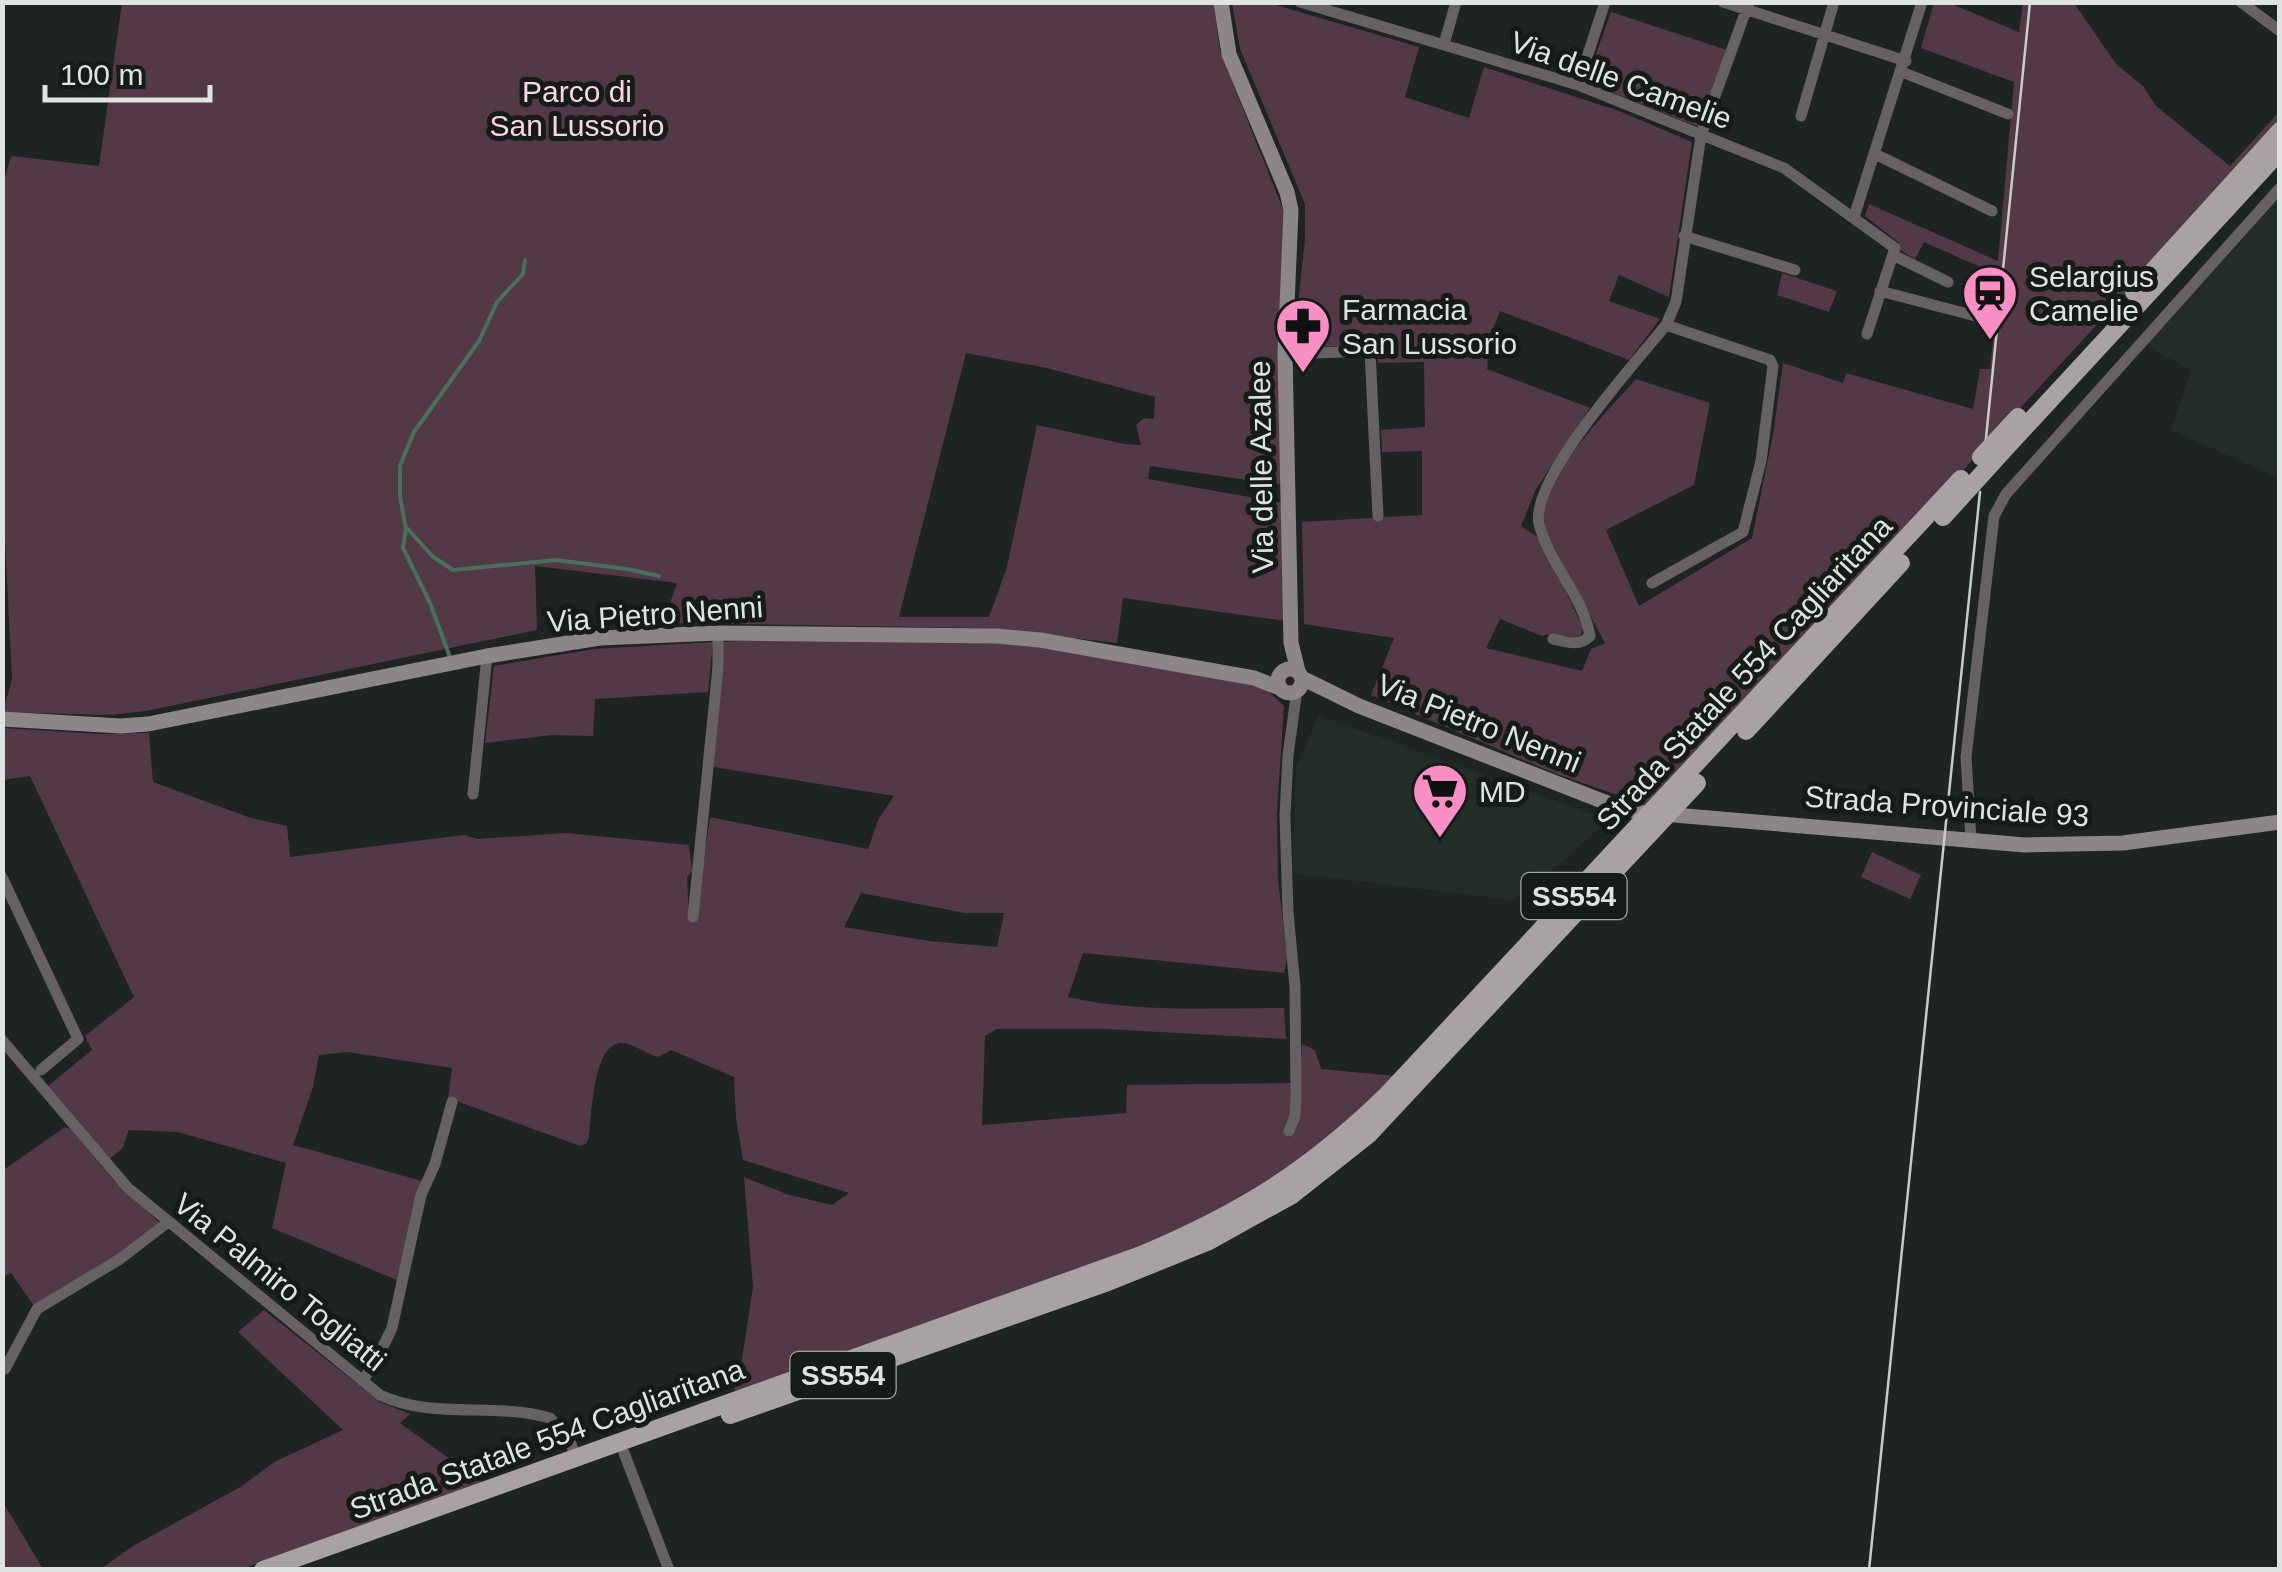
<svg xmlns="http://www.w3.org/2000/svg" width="2282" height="1572" viewBox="0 0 2282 1572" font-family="Helvetica,sans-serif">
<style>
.built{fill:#212d26}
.green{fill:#533845;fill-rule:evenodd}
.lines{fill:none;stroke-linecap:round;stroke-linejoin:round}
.stream{stroke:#48705c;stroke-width:4}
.street{stroke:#666264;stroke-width:11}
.secondary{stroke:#8c8689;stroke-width:15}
.primary{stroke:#a9a2a5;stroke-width:18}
.tram{stroke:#c7cbc9;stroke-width:2.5}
.primary-bridge{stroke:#a9a2a5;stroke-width:18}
.labels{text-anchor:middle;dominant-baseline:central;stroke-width:10;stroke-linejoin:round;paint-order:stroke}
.shield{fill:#151b17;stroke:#a2a7a4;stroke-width:2.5}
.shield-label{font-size:28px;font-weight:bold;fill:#dfe3e1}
.street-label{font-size:30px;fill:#dfe3e1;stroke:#151b17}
.park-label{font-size:30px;fill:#fdd4e7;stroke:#151b17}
.poi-label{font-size:30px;fill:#dfe3e1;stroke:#151b17;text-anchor:start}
</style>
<rect width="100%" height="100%" fill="#1e2421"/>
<path class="built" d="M2279 181V478L2171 430 2191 371 2138 340Z
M1319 715 1608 820 1526 894 1511 900 1292 873 1296 767Z"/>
<path class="green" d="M122 3H1214L1220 51 1284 212 1279 366 1283 485 1150 466 1148 479 1283 503 1285 621 1123 598 1117 643 986 628 663 623 677 583 535 566 537 630 146 711 109 715 3 712 12 679 2 481 3 184 11 156 99 166ZM966 353 1047 368 1155 397 1154 419 1144 418 1136 425 1141 445 1125 444 1037 425 1007 567 989 617H899Z
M1232 3H1269L1419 47 1405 97 1469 118 1484 67 1619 111 1692 142 1669 297 1619 275 1609 301 1660 319 1629 360 1500 311 1489 340 1487 369 1590 408 1536 489 1521 526 1542 540 1583 628 1581 635C1569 641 1555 631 1542 636L1500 619 1486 648 1582 671 1591 649 1605 643 1548 537C1544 527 1542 510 1546 498 1556 464 1611 407 1636 379L1710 403 1694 485 1606 530 1639 606 1752 538 1773 435 1783 363 1843 383 1846 373 1973 409 1980 369H1990L1996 311 1992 310 1988 314 1994 273 1924 242 1915 259 1900 250 1898 242 1865 216 1869 204 1998 261 2014 82 1921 48 1934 3H1949L2019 32 2023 3H2074L2116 64 2143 86 2156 106 2230 166 2279 112V126L1902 537 1647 805 1559 775 1371 695 1394 638 1304 624 1302 522 1422 515V451L1382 452 1381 430 1425 427 1424 362 1378 363V347L1298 346V304L1305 239V204L1240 49Z
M1611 12 1727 50 1699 127 1586 82Z
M1782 273 1837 291 1829 312 1777 295Z
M755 640 966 641 1024 645 1117 659 1265 688 1284 706 1277 812 1278 880 1287 957 1284 973 1083 953 1068 997C1137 1013 1213 1008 1284 1008L1286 1039 1106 1029H997L985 1036 982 1125 1126 1113 1127 1085 1291 1083 1290 1122 1284 1131 1289 1138 1297 1126 1302 1044 1315 1050 1321 1069 1395 1076 1319 1150 1191 1228 740 1392 734 1390 739 1378 753 1287 744 1177 786 1194 832 1205 849 1193 743 1160 736 1118 734 1077 671 1050 658 1057C646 1054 633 1043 621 1043 593 1044 592 1114 589 1136L587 1143 580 1146 448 1098 452 1068 347 1052 319 1055 313 1087 293 1145 422 1181 399 1281 272 1228 286 1163 178 1132 129 1130 122 1149 108 1160 48 1086 92 1050 85 1036 134 997 30 776 3 780V728L99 734 149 733 153 782 248 817 287 826 290 857 463 835 478 839 566 833 689 845 692 871 687 878 689 916 704 860 710 817 868 849 878 820 894 796 713 767 723 642ZM861 893 965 913H1004L997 947 929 941 844 927Z
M713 642 708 692 595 699 593 736 552 735 485 743 494 666 594 649Z
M1872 852 1921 875 1910 899 1861 877Z
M65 1127 71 1129 113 1180 160 1223 131 1249 34 1306 11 1273 3 1277 2 1171Z
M264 1310 380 1402 410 1414 400 1423 483 1483 242 1569 99 1570 133 1546 242 1486 274 1462 343 1430 238 1332Z
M3 1502 43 1569H3Z"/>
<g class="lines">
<path class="stream" d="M408 529 432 556 453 570 556 560 627 569 659 576
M451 660 430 603 403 548 406 529 400 496V466L414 432 479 341 497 302 523 274 525 260"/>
<path class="street" d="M1300 2 1578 85 1784 168 1895 248 1867 334
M1723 2 1906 61
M2241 2 2280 31
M1444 44 1456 2
M1902 72 2008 114
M1578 85 1605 2
M1801 116 1834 2
M1875 154 1992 211
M1854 217 1922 2
M1684 236 1795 270
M1893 255 1948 282
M1880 291 1983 318
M1285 354 1370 351 1378 516
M1652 583 1743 532 1761 461 1773 366 1770 360 1666 325
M1553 639C1566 642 1580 647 1590 636 1583 596 1549 563 1539 524 1529 480 1636 362 1666 325L1676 302 1701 135 1749 2
M473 794 487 656
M1971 840 1966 757 1994 516 2006 494 2280 188
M2 877 78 1039 41 1070
M693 917 718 667V633
M2 1040 128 1188 380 1395C433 1420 494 1402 550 1418L571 1444 576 1458
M1289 1131 1295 1116 1296 1095 1295 987 1288 912 1285 816 1288 755 1297 690
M5 1369 37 1309 120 1259 167 1223
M362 1381 375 1363 392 1328 421 1195 435 1164 452 1102
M624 1453 669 1570"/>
<path class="secondary" d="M1221 2 1229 54 1287 192 1291 210 1285 354 1291 643 1298 671
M1278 681a12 12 0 1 1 24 0a12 12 0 1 1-24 0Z
M1302 678 1359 706 1615 806 1639 812 2025 845 2123 843 2280 822
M2 719 121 726 148 724 487 656 600 638 718 633 997 636 1040 640 1254 678 1280 688"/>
<path class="primary" d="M2134 292 2280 131
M2002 452 2280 151
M1746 731 1901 563
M730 1415 1108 1282 1207 1242 1292 1195 1368 1135 1697 783
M263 1570 1141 1255C1241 1213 1309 1171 1387 1095L1961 479"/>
<path class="tram" d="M1985 448 2030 2
M1869 1570 1980 492"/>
<path class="primary-bridge" d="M1981 457 2018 417
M1943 517 2002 452"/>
</g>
<defs>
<g id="station-pin" transform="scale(2.875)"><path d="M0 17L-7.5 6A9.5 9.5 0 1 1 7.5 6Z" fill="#fa8fc6" stroke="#151b17"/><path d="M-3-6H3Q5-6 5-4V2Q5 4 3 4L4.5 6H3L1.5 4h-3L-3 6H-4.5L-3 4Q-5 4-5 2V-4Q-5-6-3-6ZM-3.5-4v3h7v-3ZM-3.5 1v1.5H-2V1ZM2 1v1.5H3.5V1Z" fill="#111"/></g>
<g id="pharmacy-pin" transform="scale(2.875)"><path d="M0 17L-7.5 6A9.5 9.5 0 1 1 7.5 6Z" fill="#fa8fc6" stroke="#151b17"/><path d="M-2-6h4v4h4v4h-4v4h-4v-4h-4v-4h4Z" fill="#111"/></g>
<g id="supermarket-pin" transform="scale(2.875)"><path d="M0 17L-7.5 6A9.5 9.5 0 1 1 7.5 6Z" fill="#fa8fc6" stroke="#151b17"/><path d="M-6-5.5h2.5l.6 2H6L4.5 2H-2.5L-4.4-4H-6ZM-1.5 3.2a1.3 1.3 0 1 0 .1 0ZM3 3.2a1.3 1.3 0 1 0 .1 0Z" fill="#111"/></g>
</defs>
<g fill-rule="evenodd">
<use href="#station-pin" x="1990" y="293"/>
<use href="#pharmacy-pin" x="1303" y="326"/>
<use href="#supermarket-pin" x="1440" y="791"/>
</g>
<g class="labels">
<g class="shield">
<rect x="1521.5" y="873" width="105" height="46" rx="8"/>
<rect x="790.5" y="1352" width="105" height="46" rx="8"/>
</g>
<g class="shield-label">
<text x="1574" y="896">SS554</text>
<text x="843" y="1375">SS554</text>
</g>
<g class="street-label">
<text transform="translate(1621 80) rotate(20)">Via delle Camelie</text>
<text transform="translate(1261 467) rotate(-91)">Via delle Azalee</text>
<text transform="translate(655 614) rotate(-4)">Via Pietro Nenni</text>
<text transform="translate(1744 673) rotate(-47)">Strada Statale 554 Cagliaritana</text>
<text transform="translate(1479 723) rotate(22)">Via Pietro Nenni</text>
<text transform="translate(1947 806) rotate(4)">Strada Provinciale 93</text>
<text transform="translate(280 1282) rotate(39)">Via Palmiro Togliatti</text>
<text transform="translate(547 1439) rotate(-20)">Strada Statale 554 Cagliaritana</text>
</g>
<g class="park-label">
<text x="577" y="91">Parco di<tspan x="577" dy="34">San Lussorio</tspan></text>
</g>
<g class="poi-label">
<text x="2029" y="276">Selargius<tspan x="2029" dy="34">Camelie</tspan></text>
<text x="1342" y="309">Farmacia<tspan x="1342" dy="34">San Lussorio</tspan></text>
<text x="1479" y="791">MD</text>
</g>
</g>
<rect width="2282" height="1572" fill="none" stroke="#dfe3e1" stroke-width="10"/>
<path d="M45 85v15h165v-15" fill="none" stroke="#dfe3e1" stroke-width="5"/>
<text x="60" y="85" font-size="30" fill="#dfe3e1" stroke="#151b17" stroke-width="8" paint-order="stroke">100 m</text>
</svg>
